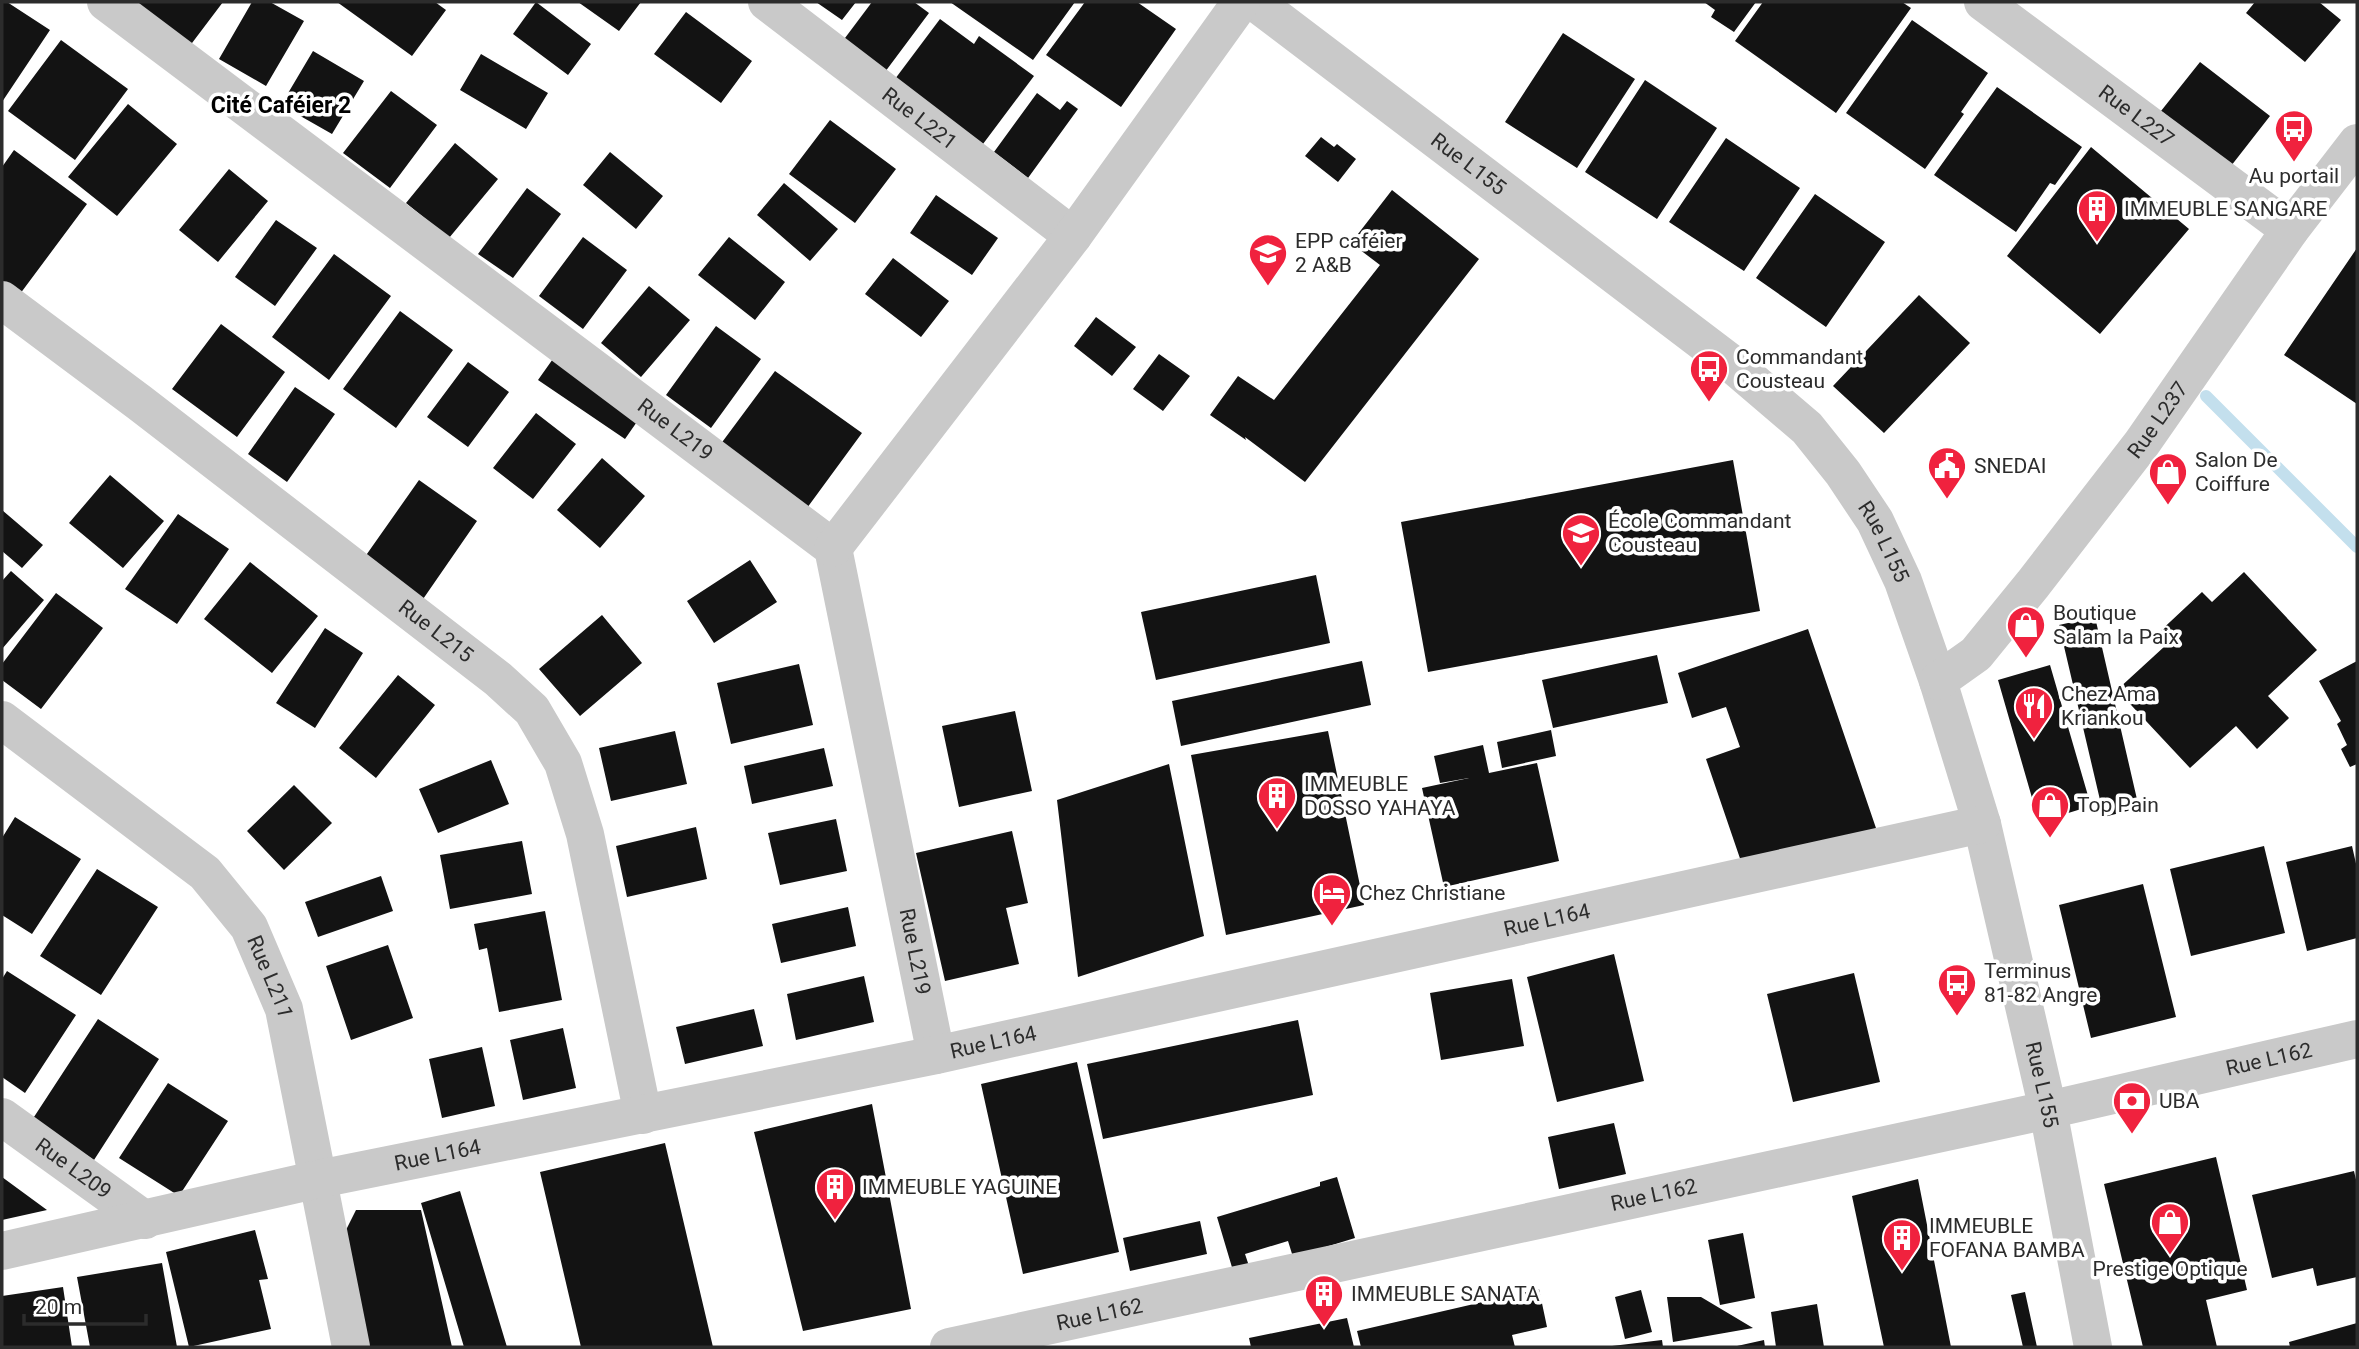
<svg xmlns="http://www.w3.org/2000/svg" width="2359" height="1349" viewBox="0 0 2359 1349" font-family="Roboto,sans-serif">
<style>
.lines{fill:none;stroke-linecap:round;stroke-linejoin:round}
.stream{stroke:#c3dfed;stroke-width:12}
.building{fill:#131313}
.street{stroke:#c9c9c9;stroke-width:38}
.labels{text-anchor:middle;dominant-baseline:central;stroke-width:7;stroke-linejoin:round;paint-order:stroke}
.street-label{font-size:21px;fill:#2c2c2c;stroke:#fff}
.poi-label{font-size:21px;fill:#2c2c2c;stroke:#fff;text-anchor:start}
.neighbourhood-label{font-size:23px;font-weight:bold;fill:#000;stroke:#fff}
</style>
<rect width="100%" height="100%" fill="#fff"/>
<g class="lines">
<path class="stream" d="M2206 396 2357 547"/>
</g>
<path class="building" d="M2 2H7L50 30 2 102Z
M127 2H223L189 47Z
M252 2H270L304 21 266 86 219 59Z
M337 2H435L446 10 412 56Z
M536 2 591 44 568 75 513 34Z
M578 2H641L619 31Z
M816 2H856L842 20Z
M872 2H914L929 13 885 72 839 46Z
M950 2H1075L1033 60Z
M1085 2H1137L1176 29 1121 107 1046 55Z
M1704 2H1756L1734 32 1711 17 1715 10Z
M1763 2H1902L1911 8 1836 113 1735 41Z
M2255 2H2319L2341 20 2305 62 2246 13Z
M686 12 752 61 721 103 654 54Z
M940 19 974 44 979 36 1034 76 983 144 895 79Z
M1912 20 1988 73 1961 112 1964 114 1925 169 1846 113Z
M1563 33 1635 79 1577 168 1505 122Z
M61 40 128 89 75 160 8 111Z
M313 51 364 81 332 134 281 105Z
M481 54 548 93 526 129 460 90Z
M2200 62 2270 116 2231 166 2161 111Z
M1645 80 1717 128 1657 219 1585 172Z
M1997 87 2082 147 2055 185 2050 183 2016 232 1934 175Z
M391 91 437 125 390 188 343 153Z
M1037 93 1060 110 1067 101 1078 109 1028 178 994 152Z
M128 104 177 144 117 216 68 177Z
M830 120 896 169 855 223 789 174Z
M1321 137 1334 147 1337 144 1356 159 1338 182 1305 156Z
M1726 138 1800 188 1744 271 1669 222Z
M455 143 498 179 449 238 406 203Z
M2091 147 2189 229 2100 334 2007 256Z
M14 150 87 204 17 298 2 287V167Z
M610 152 663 196 636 229 583 185Z
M229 169 268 201 218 262 179 230Z
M784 183 838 229 810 261 757 215Z
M527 188 561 214 513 278 478 254Z
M1392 190 1479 259 1305 482 1245 437 1246 440 1210 415 1238 376 1274 400 1380 265 1351 243Z
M1815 194 1885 242 1826 327 1756 278Z
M936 195 998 238 972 275 910 233Z
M276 220 317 248 275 306 235 277Z
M583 237 627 270 583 329 539 296Z
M729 237 785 282 755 320 698 275Z
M2357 248V404L2284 355Z
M334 254 391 296 329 380 272 337Z
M893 258 949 301 921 337 865 294Z
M649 286 690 320 641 377 601 343Z
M1919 295 1970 343 1884 433 1833 386Z
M400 311 453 350 396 428 343 389Z
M1096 317 1136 347 1112 376 1074 346Z
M221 324 285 372 237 437 172 389Z
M716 326 761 359 711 428 666 395Z
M1159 354 1190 376 1163 411 1133 389Z
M555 356 641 416 625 439 538 380Z
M468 362 509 392 468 447 427 417Z
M775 371 862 433 807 508 720 445Z
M295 387 335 414 287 482 248 454Z
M536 413 576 444 533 499 493 468Z
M602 458 645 496 600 548 557 510Z
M1733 460 1760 611 1428 672 1401 522Z
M110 475 164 521 123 568 69 523Z
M419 480 477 521 421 602 362 561Z
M2 510 43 545 22 568 2 551Z
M178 514 229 549 177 624 125 589Z
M750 560 777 602 714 643 687 601Z
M250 562 318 616 272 673 204 619Z
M11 571 44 600 2 649V581Z
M2244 572 2317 650 2268 696 2289 718 2257 749 2236 726 2190 768 2117 690 2165 646 2155 636 2202 592 2212 602Z
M1316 575 1330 643 1156 680 1141 612Z
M56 593 103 628 41 709 2 680V664Z
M602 615 642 663 580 716 539 669Z
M2095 617 2139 808 2104 817 2059 625Z
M325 628 363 653 315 728 276 703Z
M1808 629 1877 831 1746 876 1706 759 1740 747 1726 707 1692 718 1678 673Z
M1657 655 1668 703 1553 728 1542 680Z
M1362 661 1371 705 1181 746 1172 701Z
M2357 661V764L2350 767 2341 749 2347 745 2337 724 2341 721 2319 681Z
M799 664 813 725 731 744 717 683Z
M2050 665 2091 806 2039 822 1998 680Z
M398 675 435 705 376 778 339 748Z
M1015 711 1032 791 959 807 942 726Z
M1551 730 1556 756 1502 768 1497 742Z
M675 731 687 784 611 801 599 748Z
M1328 731 1364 905 1226 935 1191 755Z
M1483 745 1489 773 1537 763 1559 861 1444 887 1422 788 1469 778 1440 783 1434 756Z
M824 748 833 786 752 804 744 766Z
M491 760 509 804 438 833 419 789Z
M1169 764 1204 936 1078 977 1057 800Z
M294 785 332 823 284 870 247 831Z
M15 817 81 859 32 934 2 915V838Z
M836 819 847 871 780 885 768 833Z
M696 827 707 879 627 897 616 846Z
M1012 831 1028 903 1006 908 1019 964 945 981 916 853Z
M522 841 532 894 450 909 440 855Z
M2264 846 2285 933 2191 956 2170 869Z
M2352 846 2357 868V938L2307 951 2286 862Z
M97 869 158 907 101 995 40 956Z
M381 876 393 911 318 937 305 902Z
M2143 884 2176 1017 2091 1038 2059 905Z
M848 907 856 946 781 963 772 924Z
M545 911 562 1000 499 1012 487 948 479 950 474 924Z
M388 945 413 1018 351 1040 326 966Z
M1614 954 1644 1081 1557 1102 1527 977Z
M7 971 76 1015 25 1093 2 1077V979Z
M1854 973 1880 1082 1793 1102 1767 994Z
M864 976 874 1022 796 1040 787 994Z
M1512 979 1524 1046 1441 1060 1430 993Z
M754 1009 763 1046 685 1064 676 1027Z
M98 1019 159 1059 94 1160 32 1120Z
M1298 1020 1313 1095 1103 1139 1087 1064Z
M563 1028 576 1088 523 1100 510 1040Z
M482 1047 495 1106 442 1118 429 1059Z
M1077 1062 1119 1252 1023 1274 981 1084Z
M168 1083 228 1121 179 1196 119 1158Z
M872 1104 911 1309 803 1331 754 1132Z
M1614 1123 1626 1174 1559 1189 1548 1137Z
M665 1143 713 1347H581L540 1172Z
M2216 1157 2247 1290 2206 1300 2217 1347H2143L2104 1184Z
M2354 1171 2357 1184V1277L2317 1286 2313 1268 2272 1278 2252 1195Z
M2 1177 47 1210 2 1220Z
M1337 1177 1355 1238 1293 1257 1288 1241 1245 1254 1250 1269 1234 1274 1217 1217 1320 1186V1182Z
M1918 1179 1951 1347H1884L1852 1196Z
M460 1191 507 1347H464L421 1203Z
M356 1210H421L452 1347H361L339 1244Z
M1200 1221 1207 1254 1130 1271 1123 1238Z
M255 1230 268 1279 259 1280 271 1329 189 1347 166 1252Z
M1743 1233 1755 1298 1720 1305 1708 1240Z
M162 1263 177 1347H90L77 1277Z
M63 1287 72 1347H3L2 1296Z
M1539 1289 1547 1327 1512 1335 1515 1347H1361L1357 1331Z
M1641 1290 1652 1332 1625 1339 1615 1297Z
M2025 1292 2037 1347H2023L2011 1295Z
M1667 1297H1701L1753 1328 1673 1342Z
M1817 1304 1824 1347H1776L1771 1312Z
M1347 1318 1354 1347H1251L1249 1338Z
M2357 1323V1347H2290L2289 1342Z
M1662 1340 1663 1347H1612V1346Z
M1764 1340 1765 1347H1737V1346Z"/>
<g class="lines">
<g class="street">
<path id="s1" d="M106 2 833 548 936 1055"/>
<path id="s2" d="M767 2 1073 236"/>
<path id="s3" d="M1255 2 1732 364 1807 428 1843 473 1875 521 1903 581 1938 681 1982 824 2048 1110 2093 1347"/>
<path id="s4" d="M1983 2 2290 230"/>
<path id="s5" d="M2 300 140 403 498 679 532 710 563 763 585 834 643 1115"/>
<path d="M833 548 1073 236 1241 2"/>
<path id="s6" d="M1938 681 1976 654 2033 584 2142 443 2290 230 2357 143"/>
<path id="s7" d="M2 720 205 873 249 927 284 1009 351 1347"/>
<path id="s8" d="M2 1117 145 1220"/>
<path id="s9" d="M2 1251 319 1179 936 1055 1982 824"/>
<path id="s10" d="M949 1347 2048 1110 2357 1039"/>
</g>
</g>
<defs>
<g id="bus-pin" transform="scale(2.0125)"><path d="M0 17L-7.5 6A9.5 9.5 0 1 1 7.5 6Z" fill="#f0223e" stroke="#fff"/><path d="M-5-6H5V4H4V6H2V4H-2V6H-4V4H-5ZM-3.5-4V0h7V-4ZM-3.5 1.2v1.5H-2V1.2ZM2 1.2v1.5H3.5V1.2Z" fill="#fff"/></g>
<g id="building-pin" transform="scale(2.0125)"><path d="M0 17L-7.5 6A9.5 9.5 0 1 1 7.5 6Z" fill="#f0223e" stroke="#fff"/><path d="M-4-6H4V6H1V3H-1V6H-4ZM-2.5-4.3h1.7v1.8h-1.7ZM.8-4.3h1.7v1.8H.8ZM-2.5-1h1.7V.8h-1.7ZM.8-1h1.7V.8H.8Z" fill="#fff"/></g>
<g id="school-pin" transform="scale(2.0125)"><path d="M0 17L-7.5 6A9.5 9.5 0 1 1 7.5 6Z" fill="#f0223e" stroke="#fff"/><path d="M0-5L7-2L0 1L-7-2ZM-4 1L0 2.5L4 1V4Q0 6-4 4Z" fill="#fff"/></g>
<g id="civic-pin" transform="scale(2.0125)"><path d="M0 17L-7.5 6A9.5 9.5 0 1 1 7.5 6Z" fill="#f0223e" stroke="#fff"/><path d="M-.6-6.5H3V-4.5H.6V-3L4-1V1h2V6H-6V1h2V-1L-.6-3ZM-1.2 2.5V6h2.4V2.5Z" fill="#fff"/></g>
<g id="shop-pin" transform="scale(2.0125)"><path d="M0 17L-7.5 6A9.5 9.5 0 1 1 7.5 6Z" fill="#f0223e" stroke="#fff"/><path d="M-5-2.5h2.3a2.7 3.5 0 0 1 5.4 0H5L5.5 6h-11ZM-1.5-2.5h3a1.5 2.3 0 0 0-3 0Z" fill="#fff"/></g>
<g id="restaurant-pin" transform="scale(2.0125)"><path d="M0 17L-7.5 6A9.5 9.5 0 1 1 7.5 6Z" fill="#f0223e" stroke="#fff"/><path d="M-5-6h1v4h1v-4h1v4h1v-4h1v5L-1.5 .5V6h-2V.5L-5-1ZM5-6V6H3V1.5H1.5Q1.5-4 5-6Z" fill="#fff"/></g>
<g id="hotel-pin" transform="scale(2.0125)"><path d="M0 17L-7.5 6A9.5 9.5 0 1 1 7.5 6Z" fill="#f0223e" stroke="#fff"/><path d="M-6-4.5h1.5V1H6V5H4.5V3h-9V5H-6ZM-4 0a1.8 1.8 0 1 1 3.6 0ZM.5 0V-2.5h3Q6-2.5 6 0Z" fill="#fff"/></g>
<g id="bank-pin" transform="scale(2.0125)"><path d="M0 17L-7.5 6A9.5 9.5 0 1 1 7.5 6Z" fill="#f0223e" stroke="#fff"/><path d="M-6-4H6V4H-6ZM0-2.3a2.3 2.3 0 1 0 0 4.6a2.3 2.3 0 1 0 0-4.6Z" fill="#fff"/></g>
</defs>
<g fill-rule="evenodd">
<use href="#bus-pin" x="2294" y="129"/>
<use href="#building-pin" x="2097" y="209"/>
<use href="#school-pin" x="1268" y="253"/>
<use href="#bus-pin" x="1709" y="369"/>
<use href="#civic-pin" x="1947" y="466"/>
<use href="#shop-pin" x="2168" y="472"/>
<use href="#school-pin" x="1581" y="533"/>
<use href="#shop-pin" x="2026" y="625"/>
<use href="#restaurant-pin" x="2034" y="706"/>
<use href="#building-pin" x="1277" y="796"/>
<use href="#shop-pin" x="2050" y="805"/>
<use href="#hotel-pin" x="1332" y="893"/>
<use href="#bus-pin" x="1957" y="983"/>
<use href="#bank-pin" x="2132" y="1101"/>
<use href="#building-pin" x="835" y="1187"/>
<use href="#shop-pin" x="2170" y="1222"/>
<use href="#building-pin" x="1902" y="1238"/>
<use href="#building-pin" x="1324" y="1294"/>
</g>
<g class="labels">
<g class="street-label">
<text stroke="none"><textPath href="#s4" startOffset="191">Rue L227</textPath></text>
<text stroke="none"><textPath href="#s2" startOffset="192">Rue L221</textPath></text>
<text stroke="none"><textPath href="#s3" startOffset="268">Rue L155</textPath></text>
<text stroke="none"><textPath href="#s6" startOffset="343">Rue L237</textPath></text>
<text stroke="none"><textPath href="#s1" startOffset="712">Rue L219</textPath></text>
<text stroke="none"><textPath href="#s3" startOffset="835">Rue L155</textPath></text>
<text stroke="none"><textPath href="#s5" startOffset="546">Rue L215</textPath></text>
<text stroke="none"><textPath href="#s9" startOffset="1580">Rue L164</textPath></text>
<text stroke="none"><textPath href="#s1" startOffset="1321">Rue L219</textPath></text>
<text stroke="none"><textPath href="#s7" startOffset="378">Rue L211</textPath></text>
<text stroke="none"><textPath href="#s9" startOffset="1013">Rue L164</textPath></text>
<text stroke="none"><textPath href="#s10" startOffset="1351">Rue L162</textPath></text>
<text stroke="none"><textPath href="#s3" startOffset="1402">Rue L155</textPath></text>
<text stroke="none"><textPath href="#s9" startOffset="446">Rue L164</textPath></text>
<text stroke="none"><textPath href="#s8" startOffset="88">Rue L209</textPath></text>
<text stroke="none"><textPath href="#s10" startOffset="721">Rue L162</textPath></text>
<text stroke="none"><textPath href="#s10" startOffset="154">Rue L162</textPath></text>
</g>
<g class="poi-label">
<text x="2294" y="176" text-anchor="middle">Au portail</text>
<text x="2124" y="209">IMMEUBLE SANGARE</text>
<text x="1295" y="241">EPP caféier<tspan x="1295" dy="24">2 A&amp;B</tspan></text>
<text x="1736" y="357">Commandant<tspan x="1736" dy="24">Cousteau</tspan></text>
<text x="2195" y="460">Salon De<tspan x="2195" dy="24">Coiffure</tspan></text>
<text x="1974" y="466">SNEDAI</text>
<text x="1608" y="521">École Commandant<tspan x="1608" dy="24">Cousteau</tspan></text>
<text x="2053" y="613">Boutique<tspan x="2053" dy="24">Salam la Paix</tspan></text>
<text x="2061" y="694">Chez Ama<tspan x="2061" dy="24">Kriankou</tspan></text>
<text x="1304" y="784">IMMEUBLE<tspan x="1304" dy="24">DOSSO YAHAYA</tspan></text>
<text x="2077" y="805">Top Pain</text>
<text x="1359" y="893">Chez Christiane</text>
<text x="1984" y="971">Terminus<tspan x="1984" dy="24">81-82 Angre</tspan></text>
<text x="2159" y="1101">UBA</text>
<text x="862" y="1187">IMMEUBLE YAGUINE</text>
<text x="1929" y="1226">IMMEUBLE<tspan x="1929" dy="24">FOFANA BAMBA</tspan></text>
<text x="2170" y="1269" text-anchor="middle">Prestige Optique</text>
<text x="1351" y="1294">IMMEUBLE SANATA</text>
</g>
<g class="neighbourhood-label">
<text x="281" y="105">Cité Caféier 2</text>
</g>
</g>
<rect width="2359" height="1349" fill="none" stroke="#2c2c2c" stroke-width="7"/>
<path d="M24 1314v10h122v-10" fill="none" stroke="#2c2c2c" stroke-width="3.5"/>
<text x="35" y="1314" font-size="21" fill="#2c2c2c" stroke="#ffffff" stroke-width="5" paint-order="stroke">20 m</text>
</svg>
